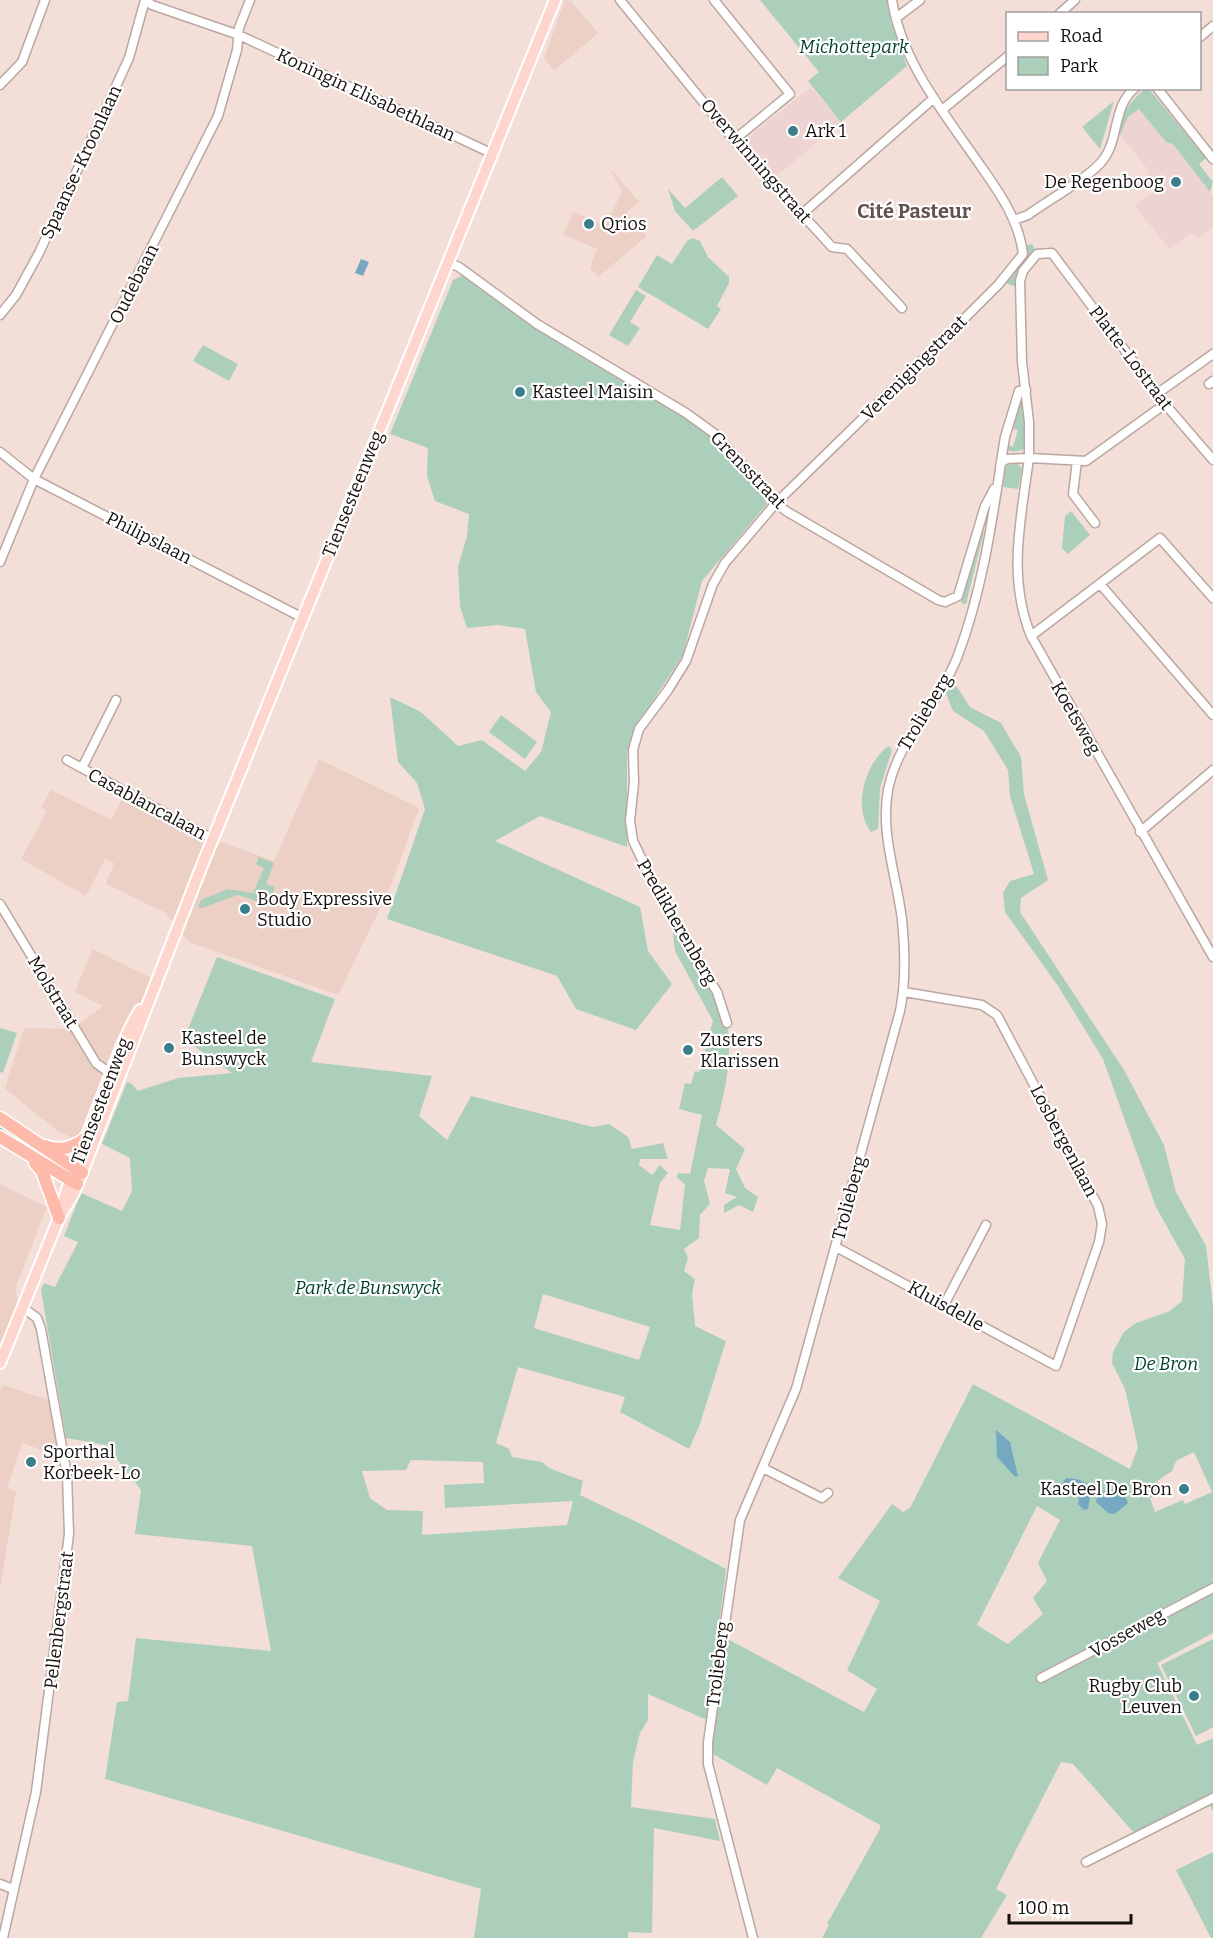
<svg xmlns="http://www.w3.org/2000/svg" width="1213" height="1938" viewBox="0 0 1213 1938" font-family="Bitter,serif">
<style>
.built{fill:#ecd0c5}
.education{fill:#edd3d1}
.green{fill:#accfbc;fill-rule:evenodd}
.water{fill:#76a9c1}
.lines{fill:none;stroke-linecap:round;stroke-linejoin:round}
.minor-casing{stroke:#bba7a0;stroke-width:11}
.major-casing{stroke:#fff;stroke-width:14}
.highway-casing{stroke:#fff;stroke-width:15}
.minor{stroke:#fff;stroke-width:8}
.major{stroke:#fed6cd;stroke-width:10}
.highway{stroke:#fdbaab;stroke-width:12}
.poi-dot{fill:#3a7e8c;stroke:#fff;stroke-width:2}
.labels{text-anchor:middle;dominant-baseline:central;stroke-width:4.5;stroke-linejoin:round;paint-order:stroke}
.park-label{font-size:18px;font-style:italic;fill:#00422a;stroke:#fff}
.street-label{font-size:18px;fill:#16100d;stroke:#fff}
.poi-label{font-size:18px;fill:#16100d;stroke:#fff;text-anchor:start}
.neighbourhood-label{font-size:20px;font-weight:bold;fill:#63524c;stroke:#fff}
</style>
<rect width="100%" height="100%" fill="#f3dfd7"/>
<path class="built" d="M565 0 572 2 598 33 554 71 544 58Z
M610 168 639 202 627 212 647 236 598 277 590 268 597 249 563 235 573 212 606 225 622 191Z
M319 759 419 808 390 888 338 995 189 942 166 913 106 884 114 863 105 859 86 896 21 859 47 811 41 807 51 790 111 820 126 792 213 839 274 861Z
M92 949 156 980 92 1146 59 1132 5 1089 24 1028 73 1029 103 1006 75 992Z
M0 1184 47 1207 16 1286 17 1302 22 1307 0 1363Z
M3 1385 48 1400 59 1456 22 1443 7 1488 16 1492 0 1589V1390Z"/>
<path class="education" d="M811 87 841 122 776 177 745 140Z
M1139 108 1166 142 1173 144 1213 196V228L1198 238 1192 232 1170 250 1135 206 1156 189 1145 175 1149 171 1120 135 1128 117Z"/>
<path class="green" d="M760 0H888L891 22 907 66 841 122 808 81 819 72Z
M1145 89H1149L1206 158 1199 164 1213 182 1210 192 1173 144 1166 142 1139 109 1128 117 1120 135C1121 114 1129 102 1145 89Z
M1114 101 1100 149 1082 127Z
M722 177 738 196 693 231 675 211 668 189 685 208Z
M692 238 700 241 708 257 729 277V283L717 306 721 309 708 329 638 287 657 255 672 264 687 241Z
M1032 244 1037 254 1023 271 1021 289 1006 283 998 285 1022 247Z
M462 276C492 297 521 319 552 339 619 383 733 428 767 504L702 581 683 655 637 725 627 751V847L540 816 495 841 640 907 648 951 672 984 636 1030 576 1009 557 976 387 919 425 809 417 783 398 762 390 697 421 712 458 746 482 740 525 771 541 752 551 712 536 692 525 629 498 625 467 628 460 607 458 567 467 536 469 514 435 501 427 476 428 448 390 434 453 280Z
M636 290 646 296 630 322 640 328 628 346 609 335Z
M203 345 238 364 229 381 193 361Z
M1022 393 1025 398V449L1013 452 1006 449V445L1013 447 1018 430 1011 428Z
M1017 462 1022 469 1018 489 1003 487 1006 466Z
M1071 511 1090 535 1068 554 1062 548 1065 516Z
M986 512 983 536 966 604 961 603Z
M950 682 957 687 970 707 1001 723 1021 757 1024 794 1048 880 1021 898 1020 912 1124 1070 1164 1145 1176 1192 1206 1246 1213 1306V1633L1157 1663 1197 1745 1213 1738V1812L1207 1799 1135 1834 1073 1764 1061 1762 996 1889 1007 1895 981 1938H822L829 1925 827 1924 880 1829V1825L777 1768 767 1785 711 1753 715 1728 707 1720 648 1694V1720L640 1733 633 1762 631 1807 715 1819 720 1841 654 1828 652 1933 628 1932V1938H474L481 1889 105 1779 117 1702 128 1701 136 1638 271 1651 252 1546 135 1534 141 1490 106 1445 66 1438 41 1290 44 1283 55 1287 76 1246 78 1242 64 1236 81 1193 122 1211 132 1191 130 1158 102 1144 127 1082 132 1084 138 1091 178 1078 232 1073 184 1039 217 957 335 999 311 1062 432 1076 419 1116 447 1140 471 1096 593 1127 609 1124 628 1137 632 1149 663 1143 668 1159H640L639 1165 652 1175 660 1165 668 1173 660 1183 650 1225 680 1230 685 1184 677 1178 678 1173 690 1174 702 1115 679 1109 685 1083 691 1084 695 1071 699 1072 713 1021 675 951 672 925C685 947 717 990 724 1012 735 1050 726 1088 716 1125L745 1149 736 1169 745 1188 758 1197 753 1212 739 1205 724 1213V1205L737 1197 725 1193 730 1169 708 1168 704 1181 710 1204 700 1215 699 1238 684 1249 688 1258 684 1271 695 1279 692 1294 695 1326 726 1341 700 1424 689 1449 620 1412 625 1397 518 1367 496 1443 509 1449 512 1457 542 1462 549 1468 583 1481 580 1495 645 1526 726 1569 718 1634 864 1712 877 1689 847 1670 880 1601 838 1578 892 1504 903 1512 910 1508 973 1384 1130 1469 1138 1447 1125 1389 1112 1363 1113 1352 1124 1332 1136 1323 1170 1311 1182 1301 1185 1259 1156 1207 1103 1059 1058 986 1005 912 1003 893 1010 881 1034 874 1010 796 1008 770 984 731 953 711 945 691ZM543 1294 650 1327 639 1360 534 1328ZM1194 1452 1212 1492 1185 1504 1183 1500 1155 1512 1150 1498 1162 1493 1157 1481 1172 1471 1176 1461ZM411 1460 483 1462 484 1483 444 1485 445 1508 573 1501 567 1525 422 1535 423 1511 387 1510 370 1498 362 1471 406 1470ZM1037 1506 1060 1520 1038 1563 1047 1581 1033 1598 1043 1614 1008 1644 977 1625Z
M501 715 537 742 525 759 489 732Z
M889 746 892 750 880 788 878 829 871 832C852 808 865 762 889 746Z
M259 857 274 863 266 884 275 887 268 905 238 895 202 908 198 907 201 900 228 889 253 893 264 868 256 864Z
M0 1028 17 1033 3 1073 0 1072Z
M0 1123 60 1163 58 1169 0 1131Z
M1213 1639V1727L1196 1736 1161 1665Z
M1213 1852V1938H1211L1176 1870Z"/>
<path class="water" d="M361 259 369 262 363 276 355 273Z
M996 1430 1010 1442 1018 1476 1015 1477 997 1457Z
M1066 1478 1077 1479 1089 1484 1091 1492 1088 1509 1084 1510 1078 1504 1079 1496 1062 1484Z
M1112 1489 1124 1493 1128 1503 1115 1514 1108 1513 1096 1502 1098 1493Z"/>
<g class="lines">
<g class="minor-casing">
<path id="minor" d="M145 0 152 5 239 35 493 154
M620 0 734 140 832 247 847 249 902 308
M714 0 790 94 734 140
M1059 14 1075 0
M896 18 920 0
M1200 37 1213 26
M0 85 22 62 45 0
M1157 88 1213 159
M942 110 1008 56
M802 214 934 98
M1014 220 1028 215C1047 201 1090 177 1103 160 1120 138 1112 107 1135 88
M447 262 459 267 537 324 686 413 715 434 776 503 786 511 938 600 945 602 958 596 985 506 994 489
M0 315 16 295 39 253 129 58 145 0
M1209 384 1213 381
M1158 393 1213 354
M1165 404 1086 461 1029 458V422L1022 362 1020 281 1023 271 1037 254 1052 253 1165 404 1213 460
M0 452 34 479 303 618
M1077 461 1073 494 1095 523
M1001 463 1007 459 1029 458C1021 519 1007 577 1031 636L1213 957
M1000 468 1005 437 1019 391 1026 390
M0 562 34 479 218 116 237 50 239 28 250 0
M1100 584 1213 715
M1031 636 1160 538 1213 598
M67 760 213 839
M82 768 116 700
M1140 832 1213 770
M0 904 96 1063 111 1074
M727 1023 717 992 664 905 633 841 630 821 634 783 633 750 639 729 668 690 686 661 713 584 725 563 776 503 939 344 998 285 1023 254C1019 220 999 192 980 165 945 114 902 63 892 0
M836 1247 1056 1366 1099 1242 1102 1224 1098 1206 997 1015 982 1005 904 992
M944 1305 986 1225
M763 1468 822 1498 828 1493
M1041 1678 1213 1588
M1086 1862 1213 1798
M0 1884 13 1889
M3 1938 36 1792 69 1534 67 1475 41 1329 37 1318 22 1307
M753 1938 708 1764V1742L740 1520 796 1389 900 1011C906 982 905 950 902 920 897 877 880 834 888 790 898 739 938 705 957 658 981 595 991 529 1001 463"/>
</g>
<g class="major-casing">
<path id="major" d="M59 1218 74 1193 201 868 555 0
M0 1363 59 1218C68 1179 85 1142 99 1104 112 1073 122 1039 140 1010"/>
</g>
<g class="highway-casing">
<path id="highway" d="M0 1118 82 1173
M0 1137 77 1184
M45 1146C60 1152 75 1147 87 1137
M35 1163 42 1171 59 1218"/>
</g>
<use href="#minor" class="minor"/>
<use href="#major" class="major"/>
<use href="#highway" class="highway"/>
</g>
<g class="poi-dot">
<circle cx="793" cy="131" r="6"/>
<circle cx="1176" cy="182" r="6"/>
<circle cx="589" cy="224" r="6"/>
<circle cx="520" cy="392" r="6"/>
<circle cx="245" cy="909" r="6"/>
<circle cx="169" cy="1048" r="6"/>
<circle cx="688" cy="1050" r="6"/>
<circle cx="31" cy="1462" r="6"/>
<circle cx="1184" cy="1489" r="6"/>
<circle cx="1194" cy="1696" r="6"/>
</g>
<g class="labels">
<g class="park-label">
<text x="854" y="47">Michottepark</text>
<text x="368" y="1288">Park de Bunswyck</text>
<text x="1166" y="1364">De Bron</text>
</g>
<g class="street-label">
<text transform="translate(366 95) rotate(25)">Koningin Elisabethlaan</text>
<text transform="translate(756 161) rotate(49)">Overwinningstraat</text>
<text transform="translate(81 162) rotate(-65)">Spaanse-Kroonlaan</text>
<text transform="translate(134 284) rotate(-63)">Oudebaan</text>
<text transform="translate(1131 358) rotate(53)">Platte-Lostraat</text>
<text transform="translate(914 368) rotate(-45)">Verenigingstraat</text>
<text transform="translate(748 470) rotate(46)">Grensstraat</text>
<text transform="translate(353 494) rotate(-68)">Tiensesteenweg</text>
<text transform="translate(149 538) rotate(27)">Philipslaan</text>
<text transform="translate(925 712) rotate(-59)">Trolieberg</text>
<text transform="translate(1076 718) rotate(60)">Koetsweg</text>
<text transform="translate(147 804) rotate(28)">Casablancalaan</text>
<text transform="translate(677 922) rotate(60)">Predikherenberg</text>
<text transform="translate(53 992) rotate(59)">Molstraat</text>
<text transform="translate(101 1101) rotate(-69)">Tiensesteenweg</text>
<text transform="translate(1064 1141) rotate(62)">Losbergenlaan</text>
<text transform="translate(849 1198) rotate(-75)">Trolieberg</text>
<text transform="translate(946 1306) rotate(29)">Kluisdelle</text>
<text transform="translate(59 1620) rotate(-83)">Pellenbergstraat</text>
<text transform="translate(1127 1633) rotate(-29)">Vosseweg</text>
<text transform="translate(718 1664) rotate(-83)">Trolieberg</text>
</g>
<g class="poi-label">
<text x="805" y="131">Ark 1</text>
<text x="1164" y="182" text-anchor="end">De Regenboog</text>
<text x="601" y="224">Qrios</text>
<text x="532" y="392">Kasteel Maisin</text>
<text x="257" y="899">Body Expressive<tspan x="257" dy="21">Studio</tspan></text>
<text x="181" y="1038">Kasteel de<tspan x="181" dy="21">Bunswyck</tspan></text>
<text x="700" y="1040">Zusters<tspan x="700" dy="21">Klarissen</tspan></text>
<text x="43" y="1452">Sporthal<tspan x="43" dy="21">Korbeek-Lo</tspan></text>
<text x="1172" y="1489" text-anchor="end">Kasteel De Bron</text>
<text x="1182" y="1686" text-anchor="end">Rugby Club<tspan x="1182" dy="21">Leuven</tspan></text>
</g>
<g class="neighbourhood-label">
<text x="914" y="211">Cité Pasteur</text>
</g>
</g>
<rect x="1006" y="12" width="195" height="78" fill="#ffffff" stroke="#a29f9e" stroke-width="1.5"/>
<rect x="1018" y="32" width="30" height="9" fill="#fed6cd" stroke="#a29f9e" stroke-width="1.5"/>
<text x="1060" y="42" font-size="18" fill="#16100d">Road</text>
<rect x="1018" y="57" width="30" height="18" fill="#accfbc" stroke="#a29f9e" stroke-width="1.5"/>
<text x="1060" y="72" font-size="18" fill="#16100d">Park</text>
<path d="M1009 1914v9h122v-9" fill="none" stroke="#16100d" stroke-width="3"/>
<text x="1018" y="1914" font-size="18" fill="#16100d" stroke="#ffffff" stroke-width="4.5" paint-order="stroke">100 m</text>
</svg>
